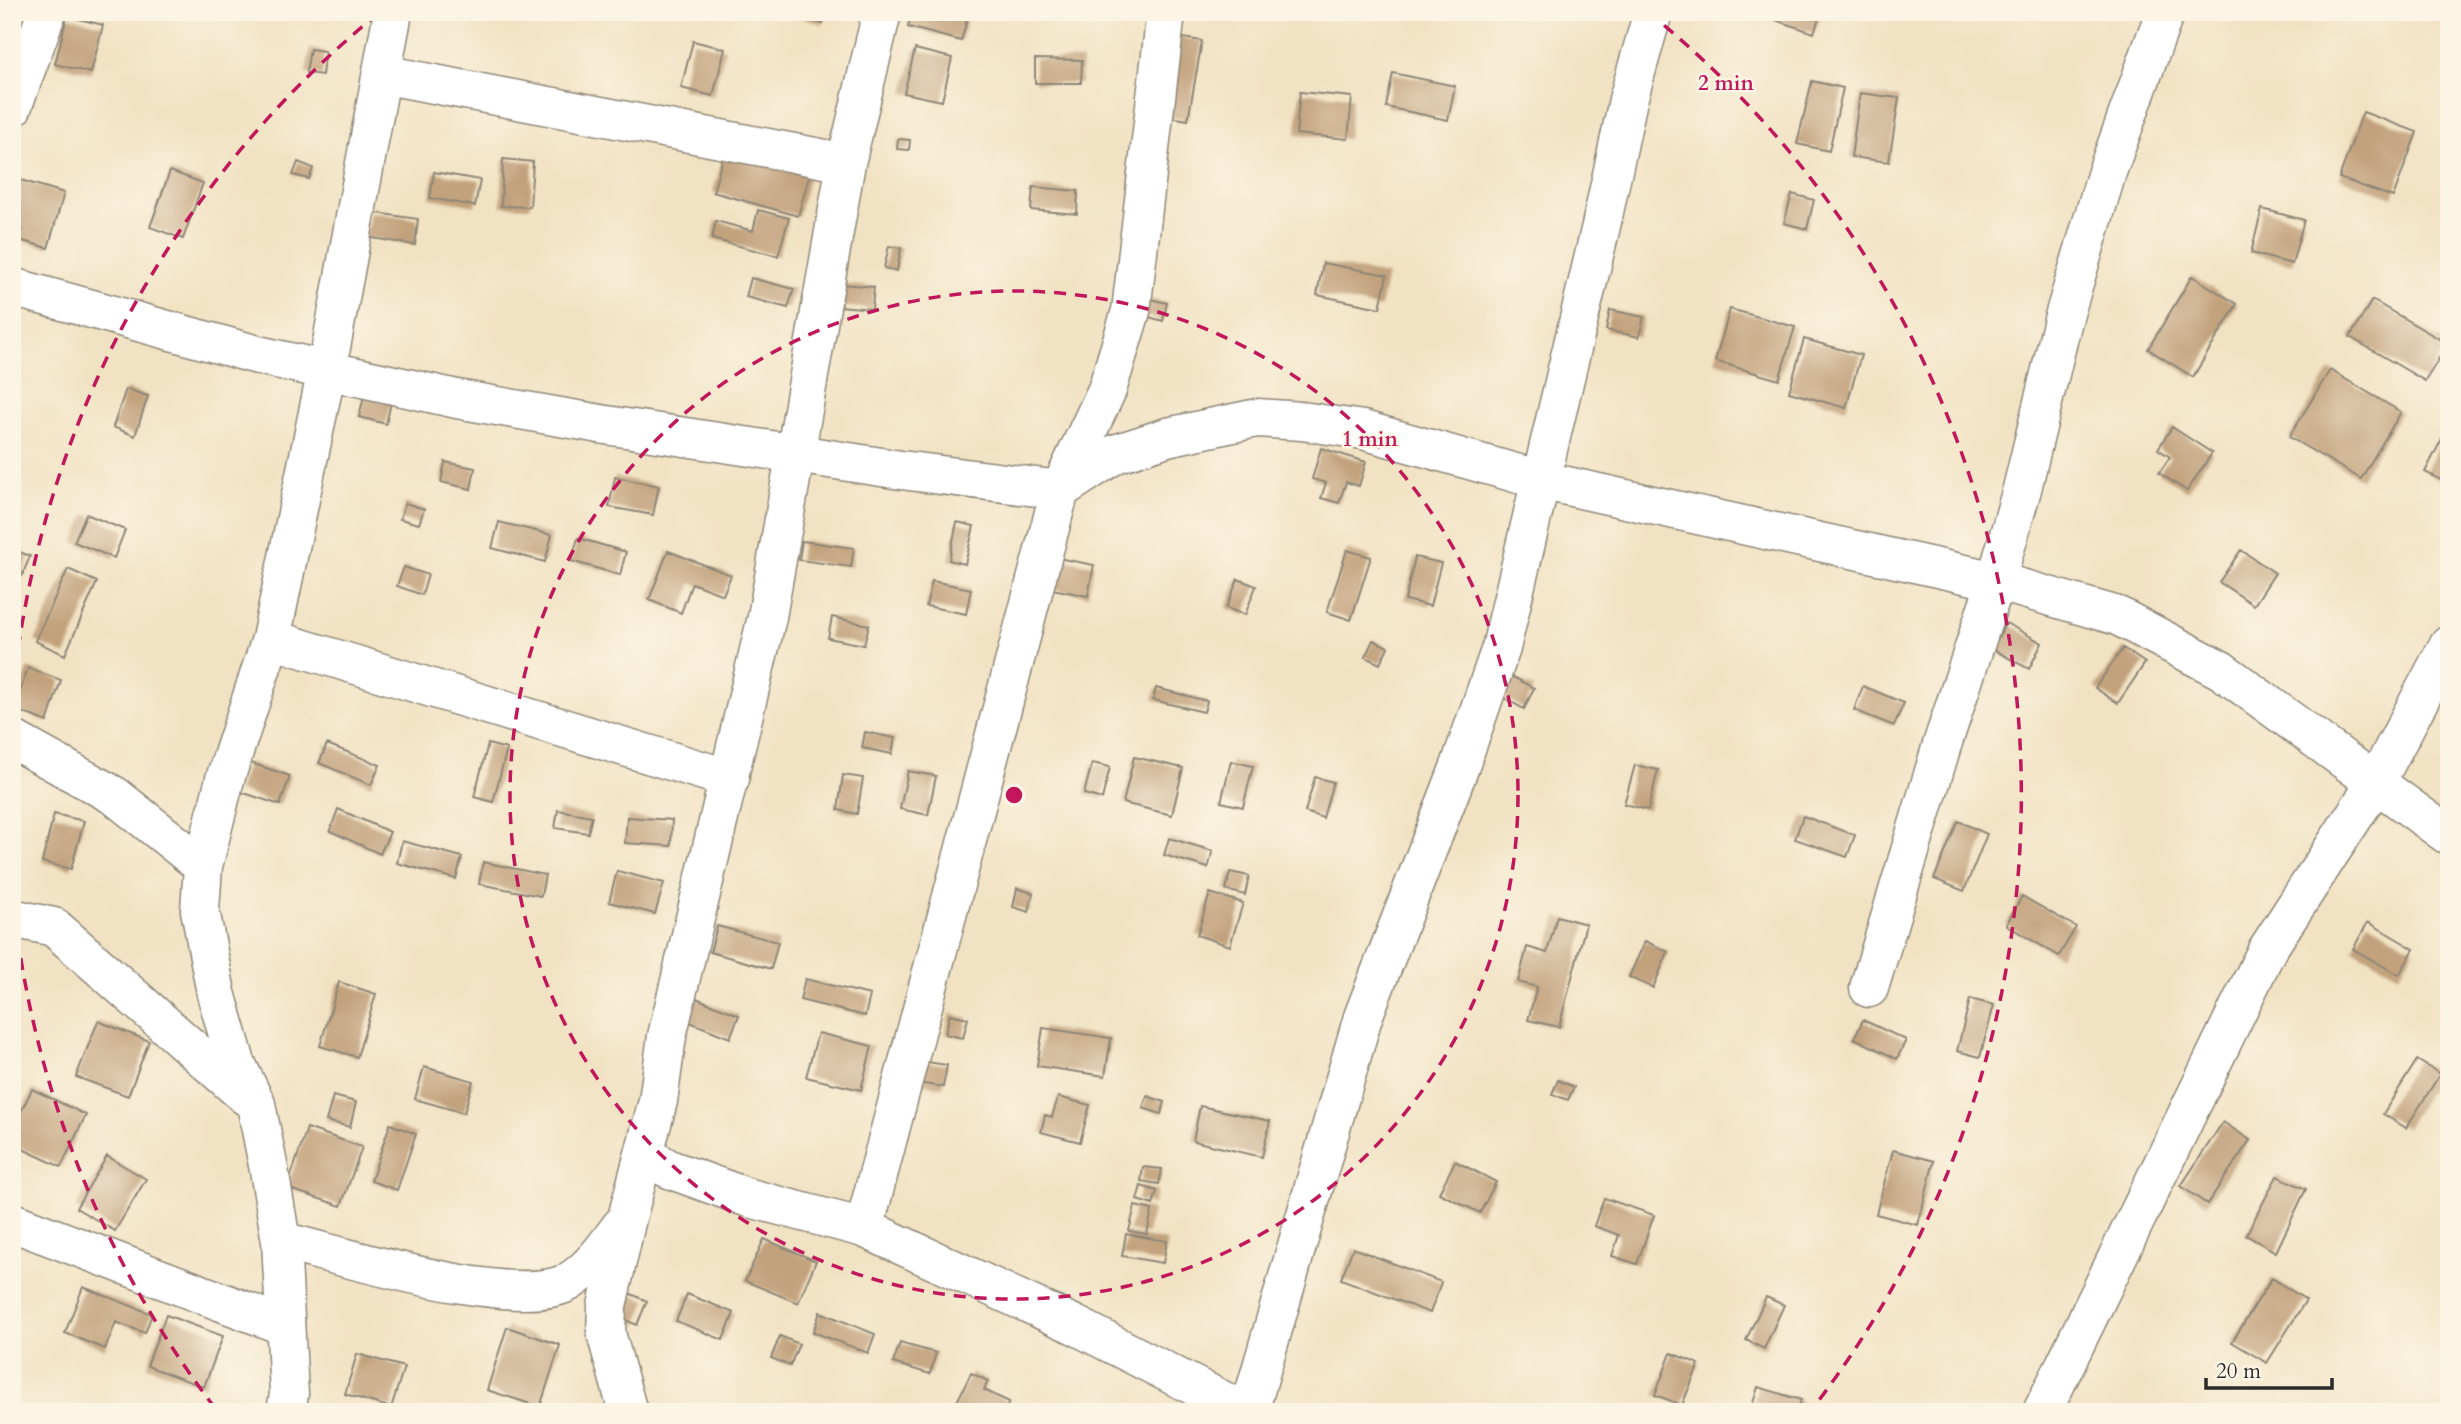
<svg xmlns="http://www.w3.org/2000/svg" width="2461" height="1424" viewBox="0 0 2461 1424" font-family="Cardo,serif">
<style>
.building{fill:#c2a27d}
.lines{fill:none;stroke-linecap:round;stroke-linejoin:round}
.minor-casing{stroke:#8e8677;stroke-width:41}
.minor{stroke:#fff;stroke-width:38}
.ring{fill:none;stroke:#c2185b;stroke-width:3.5;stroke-dasharray:12 9}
.centre{fill:#c2185b;stroke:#fcf5e5;stroke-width:3.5}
.ring-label{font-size:21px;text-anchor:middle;font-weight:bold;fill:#c2185b;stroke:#fcf5e5;stroke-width:5;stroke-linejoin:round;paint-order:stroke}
</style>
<rect width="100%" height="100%" fill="#fcf5e5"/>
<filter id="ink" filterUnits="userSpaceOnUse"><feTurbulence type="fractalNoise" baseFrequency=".0143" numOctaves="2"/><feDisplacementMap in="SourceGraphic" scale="14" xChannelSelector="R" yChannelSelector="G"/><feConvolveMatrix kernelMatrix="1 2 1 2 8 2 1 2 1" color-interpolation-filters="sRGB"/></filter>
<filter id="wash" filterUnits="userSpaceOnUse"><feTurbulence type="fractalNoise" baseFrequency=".00686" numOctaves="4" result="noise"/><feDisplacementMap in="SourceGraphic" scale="28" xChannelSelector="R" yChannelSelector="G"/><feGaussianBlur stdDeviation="1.57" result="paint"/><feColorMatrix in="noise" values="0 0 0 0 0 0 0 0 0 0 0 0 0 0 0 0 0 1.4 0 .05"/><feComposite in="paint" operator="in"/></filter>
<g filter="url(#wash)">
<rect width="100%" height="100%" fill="#f1e2c3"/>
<g id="blocks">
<path class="building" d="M781 12H826L823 24Z
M912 12H939L967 20 961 41 908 27Z
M1778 12H1821L1814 33 1775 20Z
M67 16 103 25 91 73 55 64Z
M1177 37 1202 41 1188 120 1164 116Z
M693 41 725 49 713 96 681 88Z
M310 49 325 51 322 75 306 73Z
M915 49 952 58 942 101 904 93Z
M1035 59 1082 60 1081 83H1035Z
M1393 73 1455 86 1448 120 1386 107Z
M1812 81 1843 88 1829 151 1797 144Z
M1300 92 1352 97 1348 139 1296 134Z
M1860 93 1899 98 1889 162 1851 157Z
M2363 112 2417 132 2393 197 2339 178Z
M898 139 910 140 909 150 897 149Z
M726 146 811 170 798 216 713 192Z
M503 159 533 162 530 207 501 206Z
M298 162 313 168 309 179 293 175Z
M170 171 203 183 183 239 150 227Z
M434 172 480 180 475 206 430 198Z
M14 178 64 193 48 248 19 240 22 229 12 226Z
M1033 187 1078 191 1077 214 1031 210Z
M1792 194 1814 200 1807 229 1784 223Z
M2262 209 2304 220 2292 264 2251 253Z
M758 210 789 218 778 256 712 239 716 221 753 231Z
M370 212 418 219 415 245 366 237Z
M889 246 901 248 897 271 884 268Z
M1323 263 1387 275 1380 308 1317 295Z
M2192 276 2237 304 2193 377 2148 349Z
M751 278 794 289 788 308 746 297Z
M831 283 874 287 872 309 829 305Z
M1146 298 1167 303 1163 321 1142 315Z
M2372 300 2448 344 2425 381 2350 337Z
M1730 309 1795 327 1779 380 1715 361Z
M1610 310 1644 317 1639 337 1606 330Z
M1804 339 1861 355 1846 408 1789 392Z
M2330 370 2401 412 2361 479 2289 437Z
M367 383 394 390 386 424 359 417Z
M126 389 148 396 135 436 113 427Z
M2172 427 2212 453 2187 491 2159 473 2170 457 2158 449Z
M2446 431 2449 432V484L2425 472Z
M1321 448 1366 462 1359 486 1346 482 1339 503 1321 498 1326 483 1312 479Z
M445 462 475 468 471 489 441 482Z
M615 477 659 486 653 515 609 507Z
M405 503 424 509 419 524 400 519Z
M86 514 125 530 114 558 74 542Z
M499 522 552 535 545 562 492 548Z
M957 522 974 526 965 564 949 560Z
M578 538 626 552 620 575 571 561Z
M802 541 854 548 851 567 799 560Z
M12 549 30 556 22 576 12 572Z
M1347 550 1371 557 1351 620 1327 612Z
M2241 550 2275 573 2254 605 2219 582Z
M668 551 731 575 723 595 692 583 681 613 649 600Z
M1047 556 1094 565 1088 596 1042 587Z
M1415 557 1441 563 1430 606 1405 600Z
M404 567 428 575 422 595 397 586Z
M68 569 97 582 65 655 35 641Z
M1238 579 1256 586 1245 615 1226 608Z
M932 581 971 589 966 614 926 606Z
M832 617 869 625 864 645 828 638Z
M2006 623 2042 643 2029 669 1992 649Z
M1373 640 1388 647 1380 664 1365 657Z
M2123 648 2145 663 2118 703 2095 688Z
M28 668 61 680 47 722 14 709Z
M1511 676 1534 688 1524 709 1501 696Z
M1863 686 1904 703 1894 726 1854 710Z
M1156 688 1207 701 1204 712 1153 700Z
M865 732 895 738 892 754 862 748Z
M327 744 380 765 371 785 319 763Z
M488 744 507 749 493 802 474 797Z
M1134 757 1183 768 1172 815 1123 803Z
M1231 761 1253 766 1243 807 1221 802Z
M248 762 290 776 280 805 238 791Z
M1092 763 1110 767 1102 799 1084 794Z
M1635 765 1658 770 1648 810 1624 804Z
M908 771 936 776 928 815 900 809Z
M843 775 863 778 857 814 838 810Z
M1315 777 1333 782 1323 818 1305 812Z
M338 809 390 832 380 854 330 831Z
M558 810 592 816 588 833 555 828Z
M54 814 84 821 71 869 42 862Z
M1803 816 1855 835 1847 857 1795 839Z
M627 817 672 820 671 846 625 843Z
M1958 821 1987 834 1964 891 1934 879Z
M1169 838 1213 851 1208 868 1164 855Z
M402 841 462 857 456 879 397 863Z
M483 862 545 875 541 896 479 884Z
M617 871 664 883 655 914 609 902Z
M1230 872 1249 876 1245 895 1226 890Z
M1017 888 1033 893 1029 912 1013 907Z
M1210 893 1243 903 1230 946 1197 935Z
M2022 896 2076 927 2059 956 2006 925Z
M1557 916 1586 924 1559 1027 1528 1020 1537 987 1518 982 1527 947 1547 953Z
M2368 922 2414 949 2399 975 2353 949Z
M717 926 778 942 771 969 710 952Z
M1645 941 1668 952 1653 988 1629 977Z
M805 979 870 995 865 1016 800 1000Z
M339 982 376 994 357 1057 320 1046Z
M696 998 739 1015 730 1038 687 1021Z
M1970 999 1994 1005 1980 1057 1957 1051Z
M950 1014 968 1018 963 1038 945 1034Z
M1863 1020 1906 1040 1897 1059 1854 1038Z
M98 1021 149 1041 128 1096 76 1077Z
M1043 1028 1111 1038 1105 1076 1037 1066Z
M818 1033 872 1046 861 1090 806 1077Z
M914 1060 947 1065 943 1087 911 1082Z
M2417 1060 2440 1074 2406 1128 2383 1114Z
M424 1067 473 1081 464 1113 415 1099Z
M1558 1080 1574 1087 1568 1100 1552 1094Z
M32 1089 86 1115 61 1167 12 1144V1130Z
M333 1096 356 1102 350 1127 326 1121Z
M1147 1096 1165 1102 1161 1114 1143 1108Z
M1058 1097 1090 1105 1080 1142 1041 1132 1045 1115 1052 1117Z
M1200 1106 1270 1121 1262 1157 1193 1141Z
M2223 1122 2250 1140 2207 1204 2181 1186Z
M390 1124 416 1134 397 1190 371 1181Z
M307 1128 362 1147 341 1206 287 1188Z
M1893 1150 1934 1161 1918 1225 1876 1214Z
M107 1156 146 1179 115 1231 76 1208Z
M1455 1161 1496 1182 1480 1213 1439 1193Z
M1143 1167 1162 1169 1159 1184 1141 1181Z
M2277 1176 2306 1189 2276 1252 2246 1235Z
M1141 1186 1157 1191 1153 1205 1137 1200Z
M1604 1198 1654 1215 1637 1264 1612 1256 1619 1235 1594 1226Z
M1135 1206 1152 1210 1147 1234 1129 1231Z
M1126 1234 1167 1241 1163 1263 1122 1256Z
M764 1239 816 1261 798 1303 745 1281Z
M1353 1248 1441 1282 1430 1313 1341 1279Z
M2272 1278 2306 1300 2267 1363 2232 1342Z
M83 1287 152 1314 145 1333 116 1322 105 1349 65 1333Z
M629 1293 647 1301 637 1325 618 1317Z
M687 1294 734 1313 723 1340 676 1321Z
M1766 1297 1784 1305 1764 1349 1746 1340Z
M820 1312 875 1334 868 1353 813 1332Z
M166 1315 223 1336 204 1387 147 1366Z
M507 1327 560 1345 540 1407 487 1390Z
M780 1336 799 1344 790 1366 771 1358Z
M900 1343 936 1353 930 1374 893 1363Z
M1671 1353 1699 1364 1682 1405 1655 1395Z
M357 1354 404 1367 391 1408 345 1394Z
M971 1373 988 1381 984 1390 1009 1402 1004 1412H952Z
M1758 1387 1801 1400 1797 1412H1750Z"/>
</g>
</g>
<g filter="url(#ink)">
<use href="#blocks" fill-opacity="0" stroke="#8e8677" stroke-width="2"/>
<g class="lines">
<g class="minor-casing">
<path id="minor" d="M382 74 846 163
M12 108 47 12
M12 287 258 355 457 399 606 425 901 470 1060 490 1115 454 1167 437 1257 418 1302 421 1363 430 1540 480 1996 581 2118 616 2221 670 2449 836
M271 639 730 779
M12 739 115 796 203 866
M12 918 54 927 246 1096
M1869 988 1942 745 1996 581 2022 489 2063 320 2107 172 2165 12
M645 1155 669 1169 746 1197 864 1228 1075 1325 1245 1412
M12 1222 285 1326
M864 1228 1060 490 1107 390 1131 311 1166 12
M281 1241C341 1255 520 1312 570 1281 591 1268 607 1245 621 1226
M286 1412 289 1394 281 1241 269 1170 256 1104 236 1063 216 993 200 910 203 866 225 779 271 639 327 369 393 12
M628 1412 606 1333 607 1306 627 1218 658 1101 667 1036 767 617 846 163 882 12
M1249 1412 1363 1017 1460 766 1501 648 1601 226 1628 100 1653 12
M2042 1412 2267 950 2375 784 2449 644"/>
</g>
<use href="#minor" class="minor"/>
</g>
</g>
<g class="ring">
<circle cx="1014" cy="795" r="504"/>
<path d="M215 1408A1007 1007 0 0 1 13 900M13 690A1007 1007 0 0 1 380 12M1648 12A1007 1007 0 0 1 1813 1408"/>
</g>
<circle cx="1014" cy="795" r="10" class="centre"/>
<g class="ring-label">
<text x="1726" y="90">2 min</text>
<text x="1370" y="446">1 min</text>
</g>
<rect width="2461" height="1424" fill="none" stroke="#fcf5e5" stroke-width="42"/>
<path d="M2206 1378v10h126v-10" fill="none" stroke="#2b2b2b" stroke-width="3.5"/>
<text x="2216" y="1378" font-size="21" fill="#2b2b2b" stroke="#fcf5e5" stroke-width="5" paint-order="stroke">20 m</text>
</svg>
